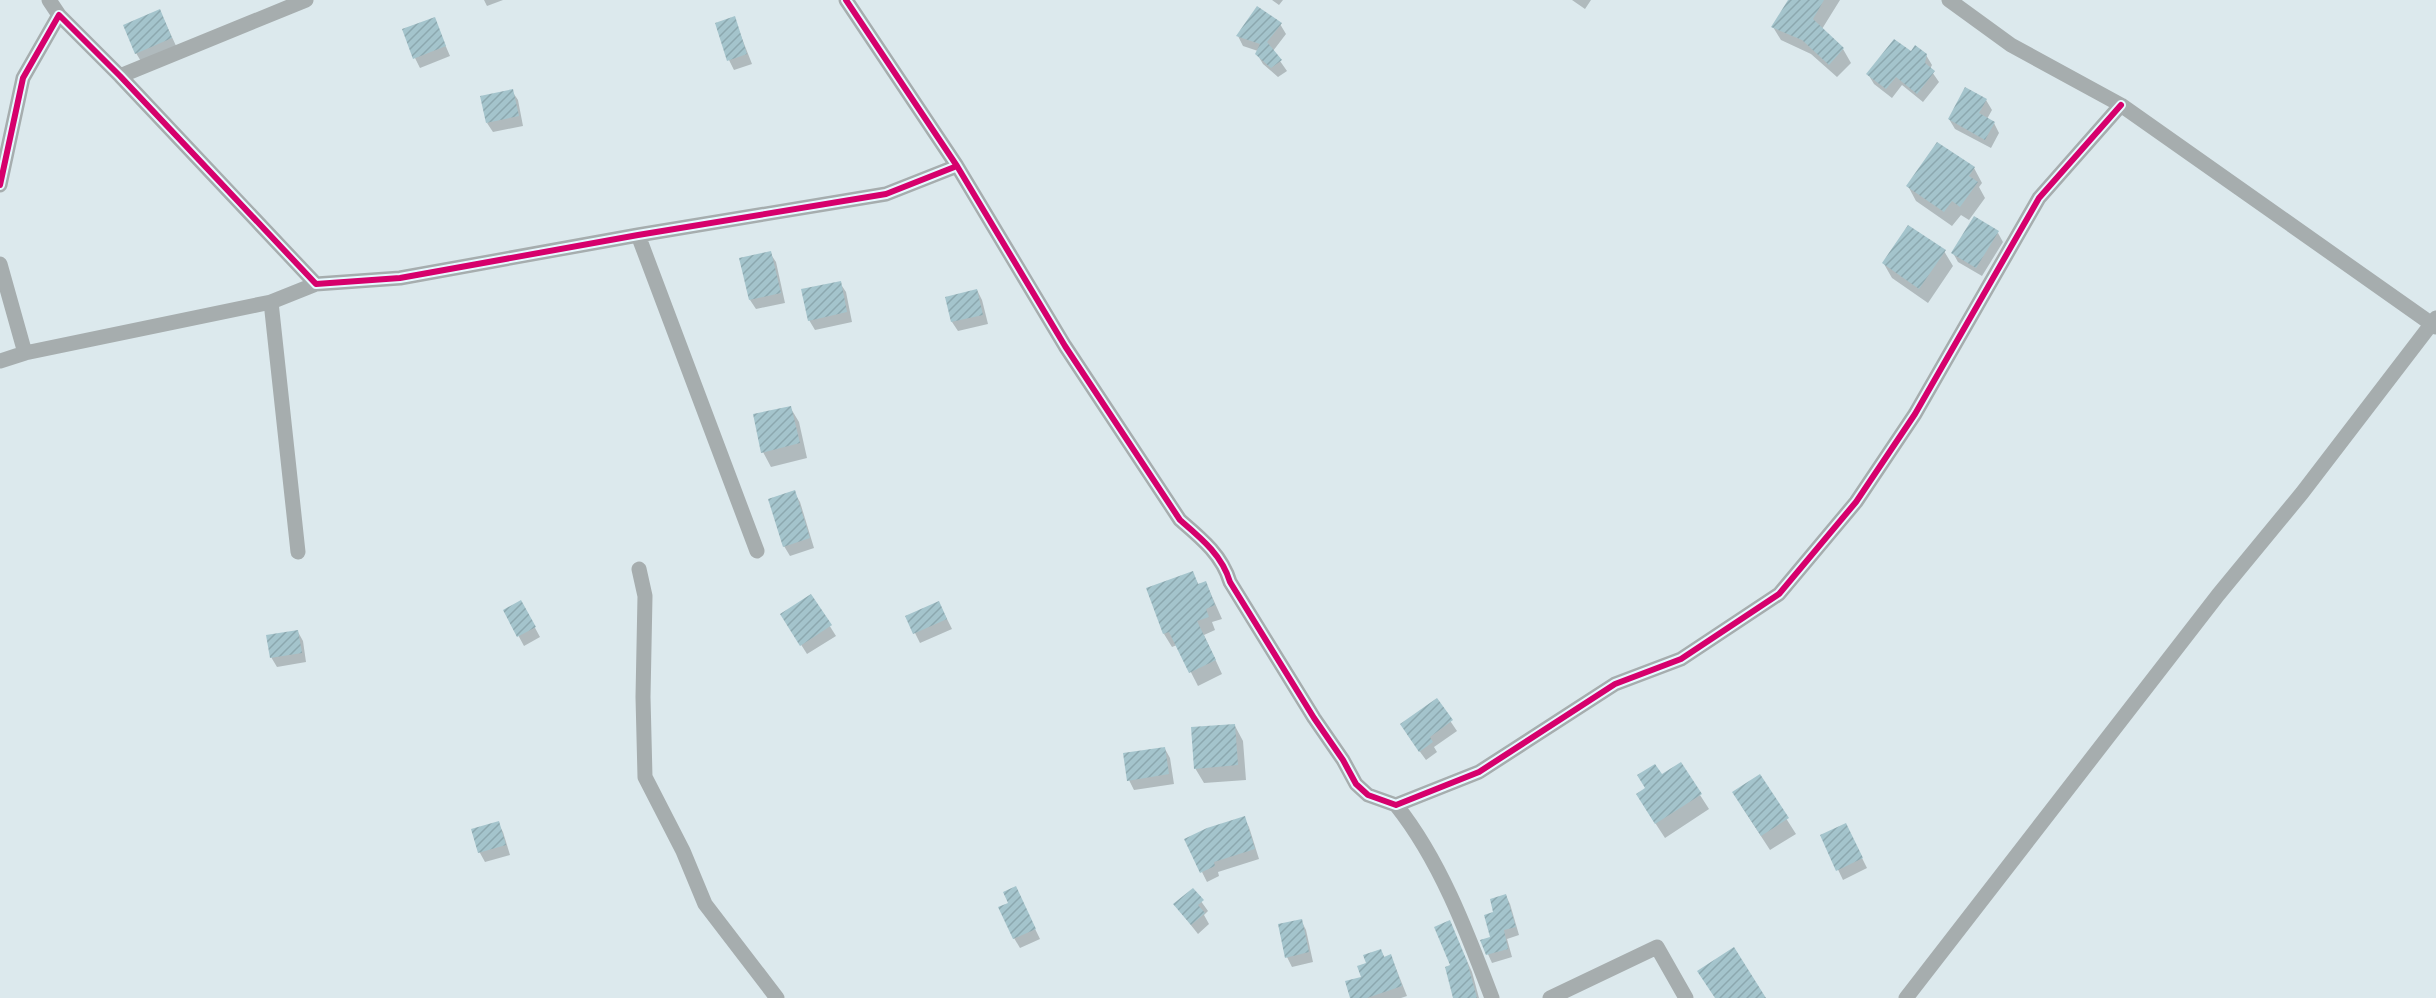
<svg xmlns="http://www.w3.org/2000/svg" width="2436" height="998" viewBox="0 0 2436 998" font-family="'IBM Plex Serif',serif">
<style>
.shadow{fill:#0003}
.building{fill:url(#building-hatch)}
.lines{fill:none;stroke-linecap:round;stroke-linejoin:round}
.minor{stroke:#a6adae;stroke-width:15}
.cycleway-casing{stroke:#e6f9ff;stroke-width:10}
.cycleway{stroke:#d6006c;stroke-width:6}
</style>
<defs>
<pattern id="building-hatch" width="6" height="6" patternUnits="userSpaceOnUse" patternTransform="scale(1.5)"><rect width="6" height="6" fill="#a4c4cc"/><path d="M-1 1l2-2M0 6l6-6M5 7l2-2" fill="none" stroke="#8ca8af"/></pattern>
</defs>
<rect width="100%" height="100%" fill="#dce9ed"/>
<path class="shadow" d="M484 0H503L487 6Z
M1272 0H1283L1279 5Z
M1572 0H1591L1585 9Z
M1790 0H1840L1822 29 1843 49 1851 63 1837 77 1811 54 1781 40 1773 27Z
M160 11 177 48 142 63 136 53Z
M734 18 752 64 734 70 729 60Z
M434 19 450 56 420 68 415 58Z
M1280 24 1286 34 1273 51 1287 71 1278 77 1263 64 1257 54 1258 51 1243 46 1238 36Z
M1911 53 1926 55 1932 65 1930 69 1939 82 1923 102 1902 85 1892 98 1874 84 1868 74Z
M512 91 518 100 523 126 493 132 487 123Z
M1986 100 1992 110 1987 119 1994 123 1999 133 1991 148 1955 129 1949 119Z
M1974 168 1982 183 1979 187 1985 198 1969 220 1961 215 1952 226 1916 201 1908 186Z
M1998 233 2003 242 1982 276 1958 262 1953 253Z
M1944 251 1953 266 1928 303 1892 278 1884 264Z
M770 253 776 262 785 303 756 309 750 300Z
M840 283 846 292 852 322 815 330 809 320Z
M977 290 982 300 988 324 958 331 952 322 946 298Z
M790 407 799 422 807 458 771 467 763 452Z
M794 492 800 502 814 548 790 556 784 546Z
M1192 573 1199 585 1206 583 1222 619 1212 622 1215 630 1204 635 1222 674 1198 686 1177 645 1172 647 1164 634 1148 589Z
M811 596 836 636 807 654 788 624Z
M521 602 540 637 524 646 505 611Z
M939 603 952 629 920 643 907 617Z
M298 632 303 641 306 662 277 667 271 657Z
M1436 700 1457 731 1434 747 1437 752 1426 760 1407 734Z
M1235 726 1243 741 1246 780 1204 783 1195 768Z
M1165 749 1170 758 1174 784 1134 790 1129 780Z
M1661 776 1700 795 1709 809 1665 838 1646 809Z
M1759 776 1796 834 1770 850 1742 807Z
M1244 818 1249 827 1259 859 1218 872 1219 876 1207 882 1202 872Z
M498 823 503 832 510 855 485 862 480 853 473 830Z
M1850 834 1867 868 1843 880 1822 836Z
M1193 890 1208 911 1204 915 1209 924 1198 934 1175 905Z
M1506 896 1510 904 1519 935 1507 939 1512 957 1492 963 1482 941 1492 939 1495 913Z
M1020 898 1040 939 1020 948 1014 938Z
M1301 920 1306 930 1313 962 1292 967 1287 957Z
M1449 922 1472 972 1479 998H1454Z
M1381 951 1385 958 1391 956 1407 996 1401 998H1352Z"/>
<path class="building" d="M1788 0H1824L1813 19 1844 48 1829 65 1802 40 1771 27Z
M1257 6 1282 23 1267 42 1282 60 1271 68 1255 54 1260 44 1236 36Z
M160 9 172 38 135 54 123 25Z
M735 16 747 54 727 61 715 23Z
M435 17 446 46 413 59 402 29Z
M1894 39 1911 51 1915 45 1927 54 1925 63 1935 71 1917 94 1896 77 1886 89 1866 74Z
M1965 87 1987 99 1979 113 1995 122 1985 140 1948 119Z
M513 89 519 116 486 123 480 96Z
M1937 142 1975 167 1969 176 1978 182 1960 207 1952 201 1944 212 1906 186Z
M1974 216 1999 231 1976 268 1951 253Z
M1908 225 1946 250 1919 289 1882 263Z
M771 251 781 293 749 300 739 258Z
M841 281 847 312 808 321 801 289Z
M977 289 983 315 951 322 945 297Z
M791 406 800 443 761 453 753 414Z
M795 490 810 538 783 547 768 499Z
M1193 571 1198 584 1206 581 1215 605 1206 609 1209 617 1197 621 1216 660 1189 673 1169 632 1163 634 1146 588Z
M811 594 832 625 800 646 780 614Z
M521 600 536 627 517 637 503 610Z
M939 601 947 619 913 634 905 616Z
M298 630 302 653 270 658 266 635Z
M1437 698 1453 720 1430 737 1433 742 1419 752 1400 724Z
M1235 724 1238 765 1194 769 1191 727Z
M1165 747 1169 774 1127 781 1123 753Z
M1681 762 1702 794 1655 824 1636 794 1645 788 1637 775 1655 764 1662 774Z
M1760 774 1789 818 1761 836 1732 792Z
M1245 816 1255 849 1214 862 1215 866 1200 873 1184 839 1207 828Z
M499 821 506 845 478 853 471 829Z
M1846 823 1863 858 1836 871 1820 835Z
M1016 886 1036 929 1013 939 998 907 1008 903 1003 892Z
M1193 888 1204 900 1198 905 1205 913 1191 925 1173 904Z
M1506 894 1516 927 1504 930 1508 949 1486 955 1480 940 1490 937 1484 915 1493 912 1490 899Z
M1302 919 1309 952 1285 958 1278 924Z
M1450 920 1467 961 1477 998H1453L1445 967 1450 965 1434 927Z
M1734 947 1766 998H1715L1697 971Z
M1381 949 1384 957 1391 954 1402 986 1367 998H1350L1345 981 1361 977 1357 966 1366 963 1363 955Z"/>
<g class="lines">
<path class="minor" d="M49 0 59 15
M846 0 957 166 1065 346 1180 520C1201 538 1222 555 1230 582L1314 718 1343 760 1356 784 1368 795 1396 805 1479 772 1615 684 1681 659 1779 594 1856 502 1915 414 2039 198 2121 105
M1949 0 2011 45 2121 105 2436 327
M120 76 306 0
M0 185 23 78 59 15 120 76 316 284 400 278 638 235 886 194 957 166
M638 235 757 551
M0 264 25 353 0 361
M271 302 298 552
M25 353 271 302 316 284
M639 569 645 596 643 697 645 777 683 851 705 904 777 998
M1396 805C1440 860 1467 932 1492 998
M1550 998 1657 947 1686 998
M1906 998 2218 595 2302 493 2436 318"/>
<g class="cycleway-casing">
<path id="cycleway" d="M846 0 957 166 1065 346 1180 520C1201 538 1222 555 1230 582L1314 718 1343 760 1356 784 1368 795 1396 805 1479 772 1615 684 1681 659 1779 594 1856 502 1915 414 2039 198 2121 105
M0 185 23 78 59 15 120 76 316 284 400 278 638 235 886 194 957 166"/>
</g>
<use href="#cycleway" class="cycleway"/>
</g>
</svg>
